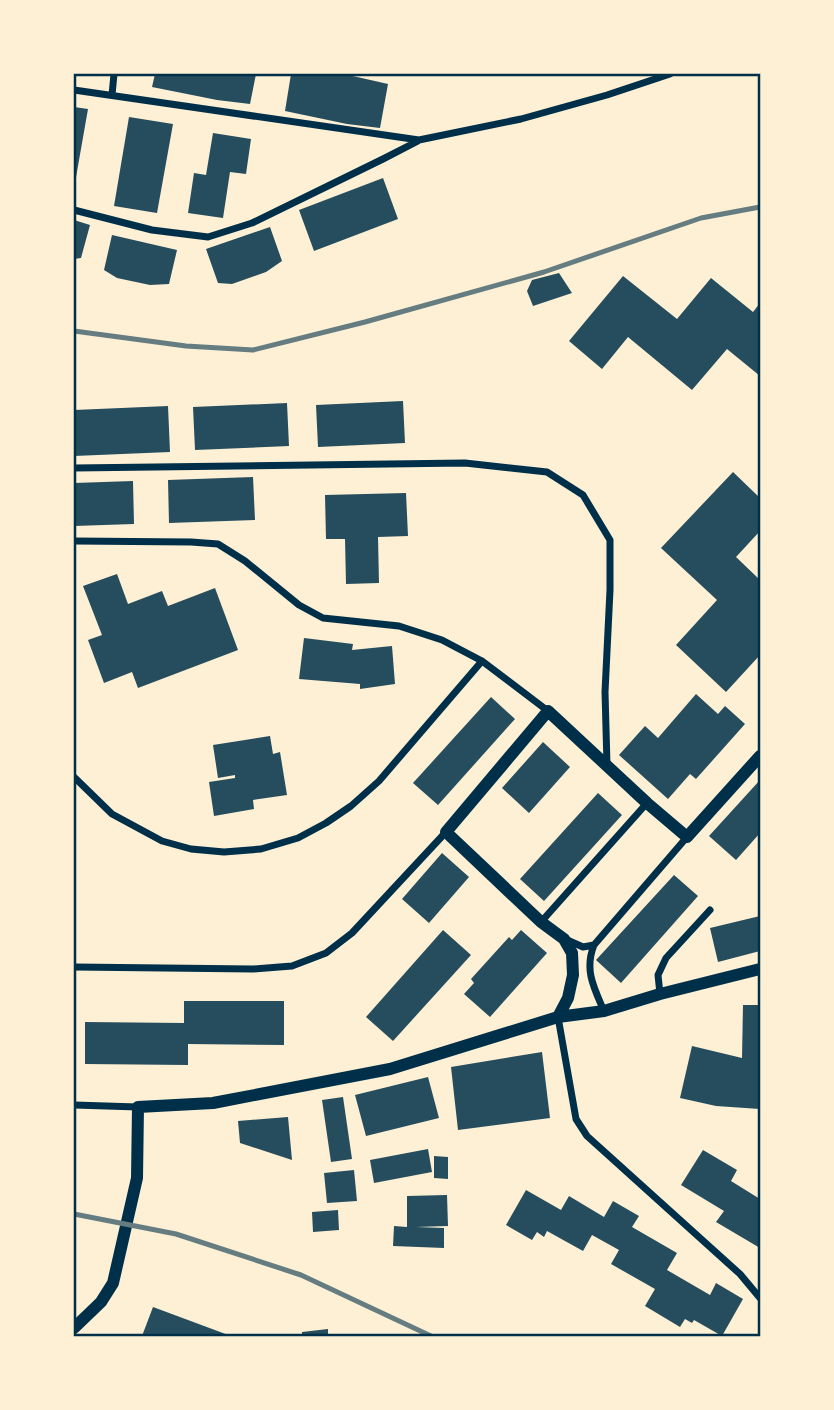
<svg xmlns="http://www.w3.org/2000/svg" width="834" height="1410" viewBox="0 0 834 1410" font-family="Mulish,sans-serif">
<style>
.building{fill:#264d5e}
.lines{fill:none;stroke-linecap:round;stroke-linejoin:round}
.minor{stroke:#003049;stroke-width:7}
.tertiary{stroke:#003049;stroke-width:12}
.rail{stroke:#657d81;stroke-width:5}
.neatline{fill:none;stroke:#003049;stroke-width:2.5}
</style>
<rect width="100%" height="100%" fill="#fdf0d5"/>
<path class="building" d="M155 74H256L250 104 217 100 152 87Z
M291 74H344L388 84 380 128 347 124 285 111Z
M74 107 88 109 75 183H74Z
M129 117 173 124 157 213 114 206Z
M213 133 251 139 246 174 230 172 223 218 188 213 194 173 206 175Z
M383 178 398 219 314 251 299 210Z
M74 220 90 225 81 258 74 259Z
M270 227 282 261 266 272 232 284 218 283 206 249Z
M112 235 177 250 169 284 150 285 117 278 104 270Z
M559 273 572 293 533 306 527 291 532 280Z
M623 276 677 319 711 278 753 312 760 303V376L727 349 692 390 628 337 602 369 569 341Z
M403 401 405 443 318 447 316 405Z
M287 403 289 446 195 450 193 407Z
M168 406 170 452 74 456V410Z
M733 472 760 498V531L736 557 760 580V655L726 692 676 645 717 600 661 548Z
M253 477 255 520 169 523 168 480Z
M133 481 134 524 74 526V483Z
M406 493 408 536 378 537 379 583 346 584 345 539H326L325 495Z
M117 574 128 604 162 591 168 606 215 588 238 650 138 688 132 672 104 683 88 640 102 635 83 586Z
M304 638 353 644 352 650 392 646 395 684 360 689V684L299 679Z
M696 694 718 714 725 706 745 724 696 779 690 774 668 799 619 755 645 726 658 738Z
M491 697 515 719 438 805 413 783Z
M270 736 273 754 280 752 287 795 253 800 254 809 214 816 209 782 235 778V775L218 778 213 745Z
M543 742 570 767 529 813 502 788Z
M760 780V833L736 860 709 836Z
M598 793 622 815 544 901 520 879Z
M442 853 469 877 429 923 402 899Z
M674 875 698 896 621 983 596 960Z
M760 916V951L718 962 710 928Z
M443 930 471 955 393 1041 366 1017Z
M521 930 547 953 490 1017 464 994 474 983 471 979 509 937 512 940Z
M184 1001H284V1045L188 1044V1065L85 1064V1022L184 1023Z
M743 1005H760V1109L716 1106 680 1098 692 1046 742 1058Z
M542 1052 550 1118 458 1130 451 1067Z
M428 1077 439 1118 366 1136 355 1095Z
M343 1097 352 1159 331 1162 322 1100Z
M288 1117 292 1160 240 1143 238 1121Z
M428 1149 432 1172 374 1183 370 1160Z
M703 1150 737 1170 731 1181 760 1199V1248L716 1222 724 1211 681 1185Z
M434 1156 448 1157V1179L434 1178Z
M354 1170 357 1201 327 1203 324 1173Z
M526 1190 561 1210 569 1196 604 1217 613 1201 639 1216 632 1227 677 1253 667 1270 710 1295 716 1283 743 1299 722 1336 694 1320 692 1323 685 1319 680 1327 645 1306 655 1289 611 1264 619 1250 592 1235 583 1251 547 1231 544 1237 537 1232 532 1240 506 1225Z
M447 1195 448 1226 416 1227 444 1228V1248L393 1246 394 1226 407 1227V1196Z
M338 1210 339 1230 313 1232 312 1212Z
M153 1307 231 1336H142Z
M328 1329V1336H302V1332Z"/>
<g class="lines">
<path class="minor" d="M74 90 419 140 521 119 607 95 670 74
M112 95 114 74
M74 210 152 230 208 237 252 223 383 159 418 141
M74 468 465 463 547 472 583 495 610 540V590L605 692 607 765
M74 541 191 542 218 544 245 561 299 605 323 618 399 626 442 640 482 661 548 711
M74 777 112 814 162 841 191 849 224 852 261 849 298 838 326 823 351 806 379 781 482 661
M541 922 647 803
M565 939 583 947 594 945
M74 967 253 969 292 966 326 953 352 933 446 832
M660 994 658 975 666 958 710 910
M604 1011C594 988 584 970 594 945L687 837
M558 1017 576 1119 587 1136 740 1274 760 1298
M74 1105 138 1107"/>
<path class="tertiary" d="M558 1017 568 998 573 975 572 953 564 939 541 922 446 832 548 711 647 803 687 837 760 756
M74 1328 101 1302 113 1283 137 1178 138 1107 213 1103 390 1069 558 1017 604 1011 660 994 760 969"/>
<path class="rail" d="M74 331 186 346 253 350 365 322 544 272 701 218 760 207
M74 1214 176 1234 301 1275 431 1336"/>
</g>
<rect width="834" height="1410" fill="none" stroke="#fdf0d5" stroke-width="150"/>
<rect x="75" y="75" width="684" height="1260" class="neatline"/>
</svg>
